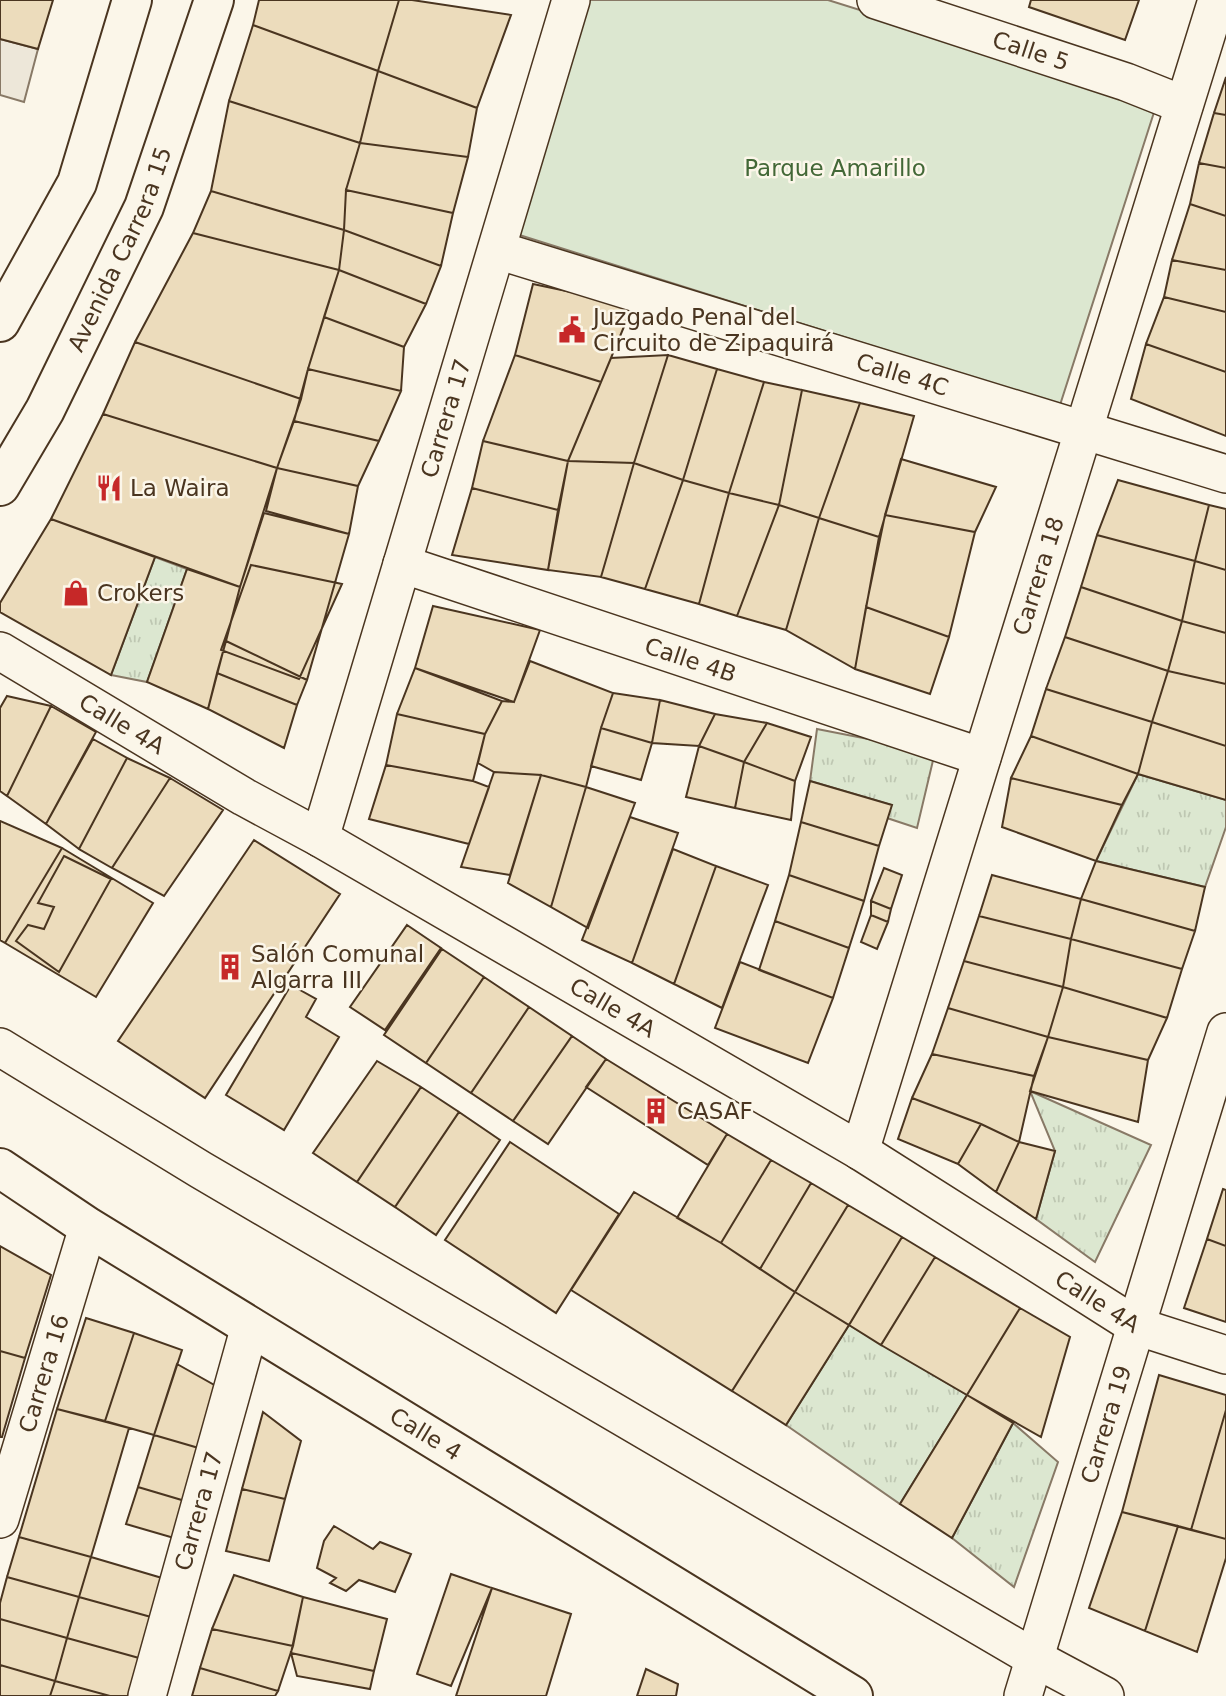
<svg xmlns="http://www.w3.org/2000/svg" width="1226" height="1696" viewBox="0 0 1226 1696" font-family="'DejaVu Sans',sans-serif">
<style>
.grass{fill:url(#grass-tufts);stroke:#887966;stroke-width:2}
.park{fill:#dce7d0;stroke:#887966;stroke-width:2}
.parking{fill:#ede7d9;stroke:#887966;stroke-width:2}
.building{fill:#ecdcbc;stroke:#4a3520;stroke-width:2}
.lines{fill:none;stroke-linecap:round;stroke-linejoin:round}
.minor-casing{stroke:#4a3520;stroke-width:40}
.secondary-casing{stroke:#4a3520;stroke-width:42}
.minor{stroke:#fbf6e9;stroke-width:37}
.secondary{stroke:#fbf6e9;stroke-width:38}
.labels{text-anchor:middle;dominant-baseline:central;stroke-width:5;stroke-linejoin:round;paint-order:stroke}
.street-label{font-size:23px;fill:#4a3520;stroke:#fbf6e9}
.park-label{font-size:23px;fill:#436837;stroke:#fbf6e9}
.poi-label{font-size:23px;fill:#4a3520;stroke:#fbf6e9;text-anchor:start}
</style>
<defs>
<pattern id="grass-tufts" width="24" height="20" patternUnits="userSpaceOnUse" patternTransform="scale(1.75)"><rect width="24" height="20" fill="#dce7d0"/><path d="M3 7l-1-3M5 7V3M7 7l1-3M15 17l-1-3M17 17v-4M19 17l1-3" fill="none" stroke="#bec7b2"/></pattern>
</defs>
<rect width="100%" height="100%" fill="#fbf6e9"/>
<path class="grass" d="M155 557 187 569 147 682 111 675Z
M817 729 935 752 917 828 887 818 891 805 810 781Z
M1138 774 1226 800V827L1205 887 1096 861Z
M1030 1091 1151 1145 1095 1262 1036 1219 1055 1151Z
M849 1325 967 1395 900 1504 786 1425Z
M1013 1423 1058 1462 1014 1587 952 1538Z"/>
<path class="park" d="M588 0H828L1157 103 1060 405 513 233Z"/>
<path class="parking" d="M0 39 38 49 24 102 0 95Z"/>
<path class="building" d="M0 0H53L38 49 0 39Z
M259 0H399L378 71 253 25Z
M399 0H412L511 15 477 108 378 71Z
M1031 0H1139L1125 40 1029 7Z
M253 25 378 71 360 143 229 101Z
M378 71 477 108 468 157 360 143Z
M1226 77V115L1214 113Z
M229 101 360 143 346 190 344 230 211 191Z
M1214 113 1226 115V168L1199 163Z
M360 143 468 157 453 213 346 190Z
M1199 163 1226 168V216L1190 204Z
M346 190 453 213 441 266 344 230Z
M211 191 344 230 339 270 193 233Z
M1190 204 1226 216V270L1172 260Z
M344 230 441 266 426 304 339 270Z
M193 233 339 270 308 369 301 399 135 342Z
M1172 260 1226 270V312L1164 297Z
M339 270 426 304 404 347 324 317Z
M533 284 633 305 601 382 515 355Z
M1164 297 1226 312V372L1146 344Z
M324 317 404 347 401 391 308 369Z
M135 342 301 399 277 468 103 414Z
M1146 344 1226 372V436L1131 399Z
M515 355 601 382 568 461 483 441Z
M668 355 717 369 683 480 634 463Z
M668 355 634 463 568 461 611 358Z
M308 369 401 391 379 441 294 421Z
M717 369 764 382 729 493 683 480Z
M764 382 802 390 779 505 729 493Z
M802 390 860 403 819 518 779 505Z
M860 403 914 416 879 537 819 518Z
M103 414 277 468 240 587 51 519Z
M294 421 379 441 358 486 277 468Z
M483 441 568 461 558 510 472 488Z
M901 459 996 487 975 532 885 515Z
M568 461 634 463 601 577 548 570Z
M634 463 683 480 645 589 601 577Z
M277 468 358 486 349 534 266 511Z
M683 480 729 493 699 604 645 589Z
M1118 480 1209 505 1195 561 1097 535Z
M472 488 558 510 548 570 452 555Z
M729 493 779 505 737 616 699 604Z
M779 505 819 518 786 630 737 616Z
M1209 505 1226 509V570L1195 561Z
M264 513 349 534 307 680 226 641 240 587Z
M885 515 975 532 949 637 866 607Z
M819 518 879 537 855 669 786 630Z
M51 519 155 557 111 675 0 612V603Z
M1097 535 1195 561 1182 621 1081 587Z
M1195 561 1226 570V633L1182 621Z
M251 565 342 584 299 679 221 650Z
M187 569 240 587 208 709 147 682Z
M1081 587 1182 621 1168 671 1065 637Z
M433 606 540 630 514 702 415 668Z
M866 607 949 637 930 694 855 669Z
M1182 621 1226 633V684L1168 671Z
M1065 637 1168 671 1152 722 1046 689Z
M226 641 307 680 297 705 217 673Z
M530 661 613 693 601 728 586 787 541 775 494 772 478 763 485 734 502 701 514 702Z
M415 668 502 701 485 734 397 714Z
M1168 671 1226 684V746L1152 722Z
M217 673 297 705 284 748 208 709Z
M1046 689 1152 722 1138 774 1031 736Z
M613 693 660 700 652 743 601 728Z
M7 696 51 706 7 796 0 791V708Z
M660 700 715 714 699 746 652 743Z
M51 706 96 732 46 824 7 796Z
M397 714 485 734 473 781 386 765Z
M715 714 767 723 744 762 699 746Z
M1152 722 1226 746V800L1138 774Z
M767 723 811 737 795 781 744 762Z
M601 728 652 743 641 780 591 766Z
M1031 736 1138 774 1122 805 1011 778Z
M93 739 127 758 79 849 46 824Z
M699 746 744 762 735 808 686 797Z
M127 758 170 778 112 868 79 849Z
M744 762 795 781 791 820 735 808Z
M386 765 473 781 489 787 469 844 369 819Z
M494 772 541 775 510 875 461 867Z
M541 775 586 787 551 907 508 883Z
M170 778 223 810 164 896 112 868Z
M1011 778 1122 805 1096 861 1002 827Z
M810 781 892 805 879 846 801 822Z
M586 787 635 803 588 928 551 907Z
M630 817 678 833 632 963 582 940Z
M0 821 62 848 5 943 0 940Z
M801 822 879 846 864 901 789 875Z
M254 840 340 894 205 1098 118 1041Z
M62 848 153 903 96 997 5 943Z
M673 849 716 866 674 984 632 963Z
M64 856 111 879 59 972 16 941 28 925 44 929 54 907 38 903Z
M1096 861 1205 887 1195 931 1081 899Z
M716 866 768 885 722 1008 674 984Z
M884 868 902 875 891 909 871 901Z
M789 875 864 901 849 948 775 921Z
M992 875 1081 899 1071 939 979 916Z
M1081 899 1195 931 1182 969 1071 939Z
M871 901 891 909 888 922 871 915Z
M871 915 888 922 877 949 861 942Z
M979 916 1071 939 1063 987 964 961Z
M775 921 849 948 833 998 759 970Z
M407 925 441 948 385 1030 350 1007Z
M1071 939 1182 969 1167 1018 1063 987Z
M442 949 484 977 426 1063 384 1035Z
M964 961 1063 987 1048 1037 948 1008Z
M740 962 833 998 808 1063 715 1028Z
M484 977 529 1007 471 1093 426 1063Z
M291 985 316 999 306 1017 339 1037 284 1130 226 1095Z
M1063 987 1167 1018 1148 1060 1048 1037Z
M529 1007 572 1036 513 1121 471 1093Z
M948 1008 1048 1037 1034 1076 932 1054Z
M572 1036 606 1059 548 1144 513 1121Z
M1048 1037 1148 1060 1138 1122 1030 1091Z
M932 1054 1034 1076 1019 1142 981 1124 912 1098Z
M606 1059 727 1134 708 1165 586 1087Z
M377 1061 421 1087 357 1182 313 1153Z
M421 1087 459 1112 395 1207 357 1182Z
M912 1098 981 1124 958 1164 898 1139Z
M459 1112 500 1140 436 1235 395 1207Z
M981 1124 1019 1142 996 1192 958 1164Z
M727 1134 771 1160 721 1243 677 1218Z
M510 1142 619 1214 556 1313 445 1240Z
M1019 1142 1055 1151 1036 1219 996 1192Z
M771 1160 811 1183 760 1269 721 1243Z
M811 1183 848 1205 795 1292 760 1269Z
M1223 1189 1226 1190V1246L1207 1239Z
M634 1192 721 1243 795 1292 732 1391 571 1290Z
M848 1205 902 1237 849 1325 795 1292Z
M902 1237 935 1257 881 1345 849 1325Z
M1207 1239 1226 1246V1322L1184 1308Z
M0 1246 51 1275 25 1358 0 1351Z
M935 1257 1020 1308 967 1395 881 1345Z
M795 1292 849 1325 786 1425 732 1391Z
M1020 1308 1070 1337 1041 1437 967 1395Z
M86 1318 134 1333 105 1421 57 1409Z
M134 1333 182 1350 154 1435 105 1421Z
M0 1351 25 1358 2 1437H0Z
M177 1364 216 1386 202 1449 154 1435Z
M1159 1375 1226 1395V1410L1191 1530 1122 1512Z
M967 1395 1013 1423 952 1538 900 1504Z
M57 1409 129 1428 91 1557 19 1537Z
M1226 1410V1539L1191 1530Z
M263 1412 301 1441 285 1499 242 1489Z
M154 1435 202 1449 185 1501 138 1487Z
M138 1487 185 1501 174 1538 126 1524Z
M242 1489 285 1499 269 1561 226 1551Z
M1122 1512 1178 1526 1145 1631 1089 1608Z
M334 1526 373 1549 380 1542 411 1554 395 1592 359 1580 346 1591 330 1583 336 1578 317 1568 324 1541Z
M1178 1526 1226 1539V1558L1197 1652 1145 1631Z
M19 1537 91 1557 79 1597 7 1577Z
M91 1557 162 1578 151 1617 79 1597Z
M451 1574 492 1588 451 1686 417 1674Z
M234 1575 303 1597 293 1646 212 1629Z
M7 1577 79 1597 67 1638 0 1619V1603Z
M492 1588 571 1614 546 1696H456Z
M79 1597 151 1617 139 1658 67 1638Z
M303 1597 387 1619 374 1671 291 1653Z
M0 1619 67 1638 55 1681 0 1665Z
M212 1629 293 1646 278 1691 200 1668Z
M67 1638 139 1658 128 1696H110L55 1681Z
M291 1653 374 1671 370 1689 297 1676Z
M0 1665 55 1681 50 1696H0Z
M200 1668 278 1691 275 1696H192Z
M646 1669 678 1684 676 1696H637Z
M55 1681 110 1696H50Z"/>
<g class="lines">
<g class="minor-casing">
<g id="minor">
<path id="s1" d="M876 0 1126 82 1184 105"/>
<path id="s2" d="M497 250 1226 474"/>
<path id="s3" d="M402 564 982 757"/>
<path id="s4" d="M0 651 244 797 320 838 860 1151 1136 1326 1226 1355"/>
<path id="s5" d="M320 838 571 0"/>
<path d="M0 1047 201 1170 1034 1658 1105 1696"/>
<path id="s6" d="M860 1151 1217 0"/>
<path id="s7" d="M0 1519 88 1227"/>
<path id="s8" d="M147 1696 250 1326"/>
<path id="s9" d="M1023 1696 1226 1032"/>
</g>
</g>
<g class="secondary-casing">
<g id="secondary">
<path d="M0 322 77 183 132 0"/>
<path id="s10" d="M0 486 45 410 144 207 214 0"/>
<path id="s11" d="M0 1168 88 1227 853 1696"/>
</g>
</g>
<use href="#minor" class="minor"/>
<use href="#secondary" class="secondary"/>
</g>
<defs>
<g id="civic-bare" transform="scale(2.1)"><path d="M-.6-6.5H3V-4.5H.6V-3L4-1V1h2V6H-6V1h2V-1L-.6-3ZM-1.2 2.5V6h2.4V2.5Z" fill="#c62828" stroke="#fbf6e9" stroke-width="2.5" paint-order="stroke"/></g>
<g id="restaurant-bare" transform="scale(2.1)"><path d="M-5-6h1v4h1v-4h1v4h1v-4h1v5L-1.5 .5V6h-2V.5L-5-1ZM5-6V6H3V1.5H1.5Q1.5-4 5-6Z" fill="#c62828" stroke="#fbf6e9" stroke-width="2.5" paint-order="stroke"/></g>
<g id="shop-bare" transform="scale(2.1)"><path d="M-5-2.5h2.3a2.7 3.5 0 0 1 5.4 0H5L5.5 6h-11ZM-1.5-2.5h3a1.5 2.3 0 0 0-3 0Z" fill="#c62828" stroke="#fbf6e9" stroke-width="2.5" paint-order="stroke"/></g>
<g id="building-bare" transform="scale(2.1)"><path d="M-4-6H4V6H1V3H-1V6H-4ZM-2.5-4.3h1.7v1.8h-1.7ZM.8-4.3h1.7v1.8H.8ZM-2.5-1h1.7V.8h-1.7ZM.8-1h1.7V.8H.8Z" fill="#c62828" stroke="#fbf6e9" stroke-width="2.5" paint-order="stroke"/></g>
</defs>
<g fill-rule="evenodd">
<use href="#civic-bare" x="572" y="330"/>
<use href="#restaurant-bare" x="109" y="488"/>
<use href="#shop-bare" x="76" y="593"/>
<use href="#building-bare" x="230" y="967"/>
<use href="#building-bare" x="656" y="1111"/>
</g>
<g class="labels">
<g class="street-label">
<text stroke="none"><textPath href="#s1" startOffset="163">Calle 5</textPath></text>
<text stroke="none"><textPath href="#s10" startOffset="266">Avenida Carrera 15</textPath></text>
<text stroke="none"><textPath href="#s2" startOffset="424">Calle 4C</textPath></text>
<text stroke="none"><textPath href="#s5" startOffset="438">Carrera 17</textPath></text>
<text stroke="none"><textPath href="#s6" startOffset="602">Carrera 18</textPath></text>
<text stroke="none"><textPath href="#s3" startOffset="304">Calle 4B</textPath></text>
<text stroke="none"><textPath href="#s4" startOffset="142">Calle 4A</textPath></text>
<text stroke="none"><textPath href="#s4" startOffset="709">Calle 4A</textPath></text>
<text stroke="none"><textPath href="#s4" startOffset="1276">Calle 4A</textPath></text>
<text stroke="none"><textPath href="#s7" startOffset="152">Carrera 16</textPath></text>
<text stroke="none"><textPath href="#s9" startOffset="284">Carrera 19</textPath></text>
<text stroke="none"><textPath href="#s11" startOffset="502">Calle 4</textPath></text>
<text stroke="none"><textPath href="#s8" startOffset="192">Carrera 17</textPath></text>
</g>
<g class="park-label">
<text x="835" y="168">Parque Amarillo</text>
</g>
<g class="poi-label">
<text x="593" y="317">Juzgado Penal del<tspan x="593" dy="26">Circuito de Zipaquirá</tspan></text>
<text x="130" y="488">La Waira</text>
<text x="97" y="593">Crokers</text>
<text x="251" y="954">Salón Comunal<tspan x="251" dy="26">Algarra III</tspan></text>
<text x="677" y="1111">CASAF</text>
</g>
</g>
</svg>
